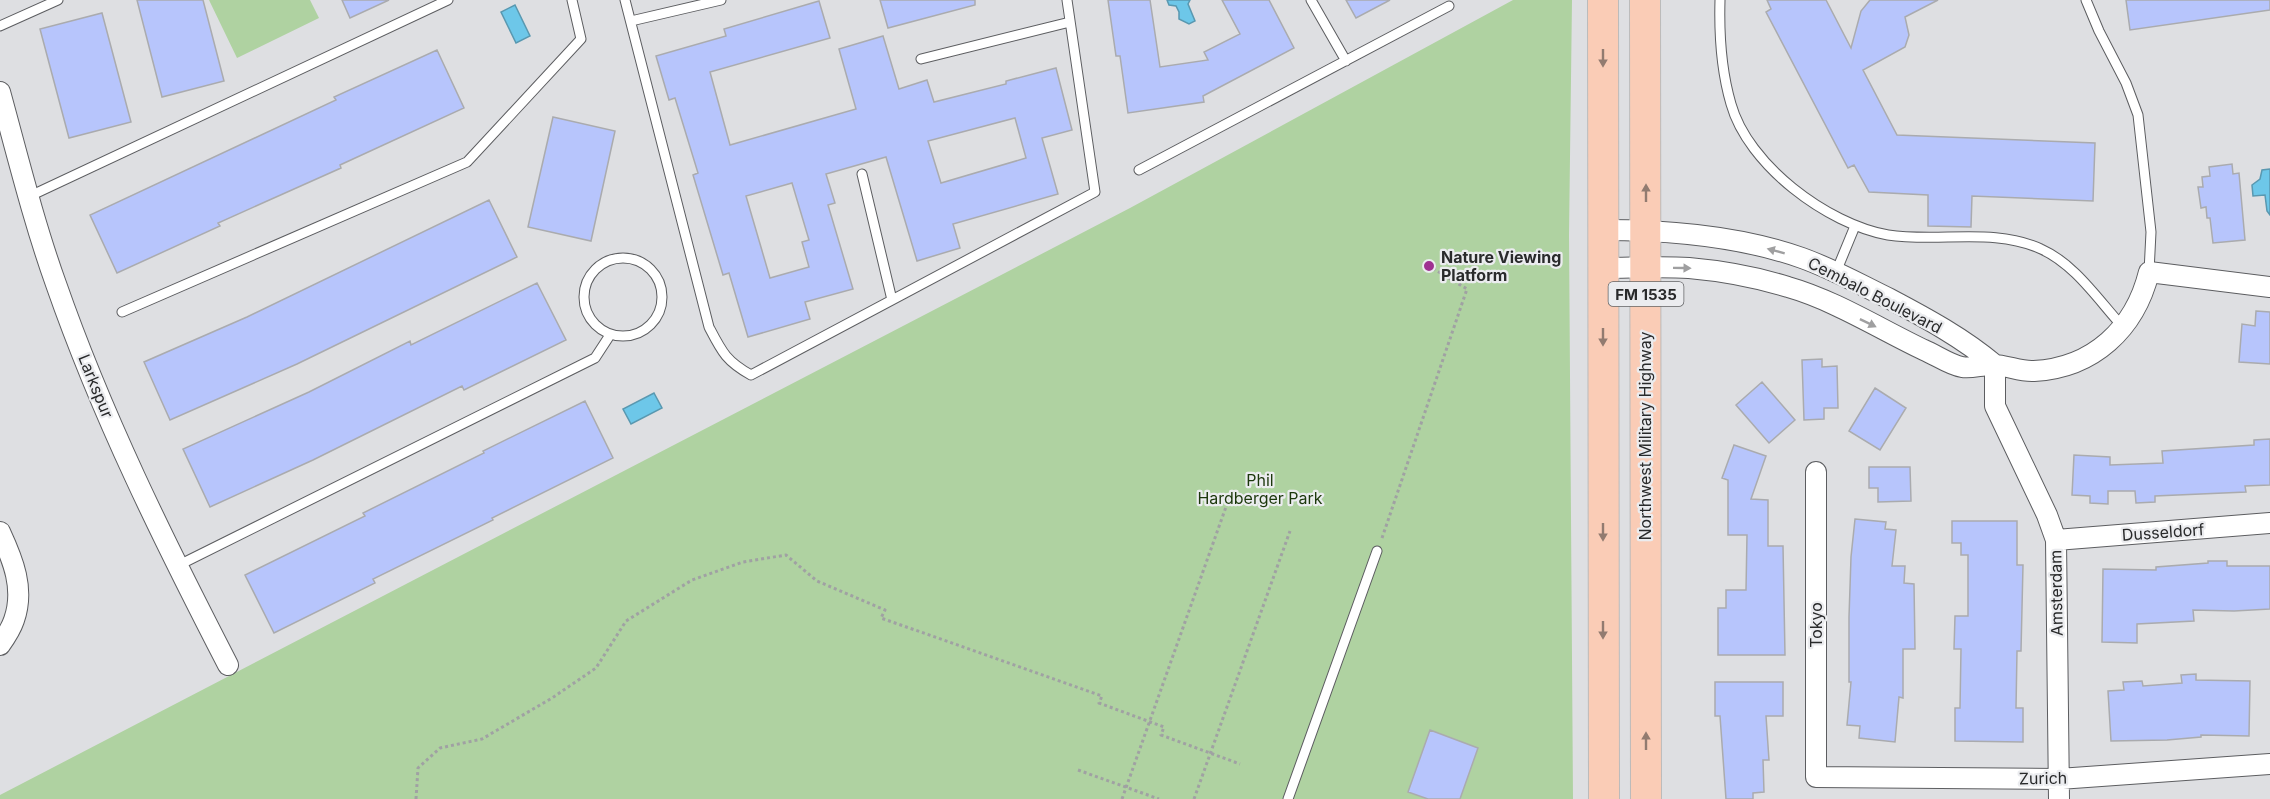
<svg xmlns="http://www.w3.org/2000/svg" width="2270" height="799" viewBox="0 0 2270 799" font-family="Inter,sans-serif">
<style>
.green{fill:#afd2a1}
.water{fill:#6dc7e9;stroke:#5998b0;stroke-width:1.5}
.building{fill:#b7c5fc;stroke:#aaabae;stroke-width:1.5;fill-rule:evenodd}
.lines{fill:none;stroke-linecap:round;stroke-linejoin:round}
.lane-casing{stroke:#5c5d60;stroke-width:11}
.street-casing{stroke:#5c5d60;stroke-width:22}
.primary-casing{stroke:#bbb;stroke-width:32}
.path{stroke:#a0a1a3;stroke-width:3;stroke-dasharray:3 3;stroke-linecap:butt}
.lane{stroke:#fff;stroke-width:9}
.street{stroke:#fff;stroke-width:20}
.primary{stroke:#faccb6;stroke-width:30}
.oneway{fill:#927b70}
.oneway2{fill:#9f9fa0}
.poi-dot{fill:#9f3291;stroke:#ebecef;stroke-width:2}
.labels{text-anchor:middle;dominant-baseline:central;stroke-width:4.5;stroke-linejoin:round;paint-order:stroke}
.shield{fill:#ebecef;stroke:#636466;stroke-width:1.5}
.shield-label{font-size:15px;font-weight:bold;fill:#292a2b}
.poi-label{font-size:16px;font-weight:bold;fill:#292a2b;stroke:#ebecef;text-anchor:start}
.street-label{font-size:16px;fill:#292a2b;stroke:#ebecef}
.park-label{font-size:16px;fill:#1c380c;stroke:#ebecef}
</style>
<rect width="100%" height="100%" fill="#dedfe2"/>
<path class="green" d="M209 0H310L319 18 237 58Z
M1513 0H1572L1569 235 1573 799H0V795L1130 208Z"/>
<path class="water" d="M1167 0H1190L1188 4 1195 21 1189 24 1179 19V12L1176 6 1169 5Z
M515 5 530 36 516 43 501 12Z
M2270 169V215L2267 211 2265 195 2253 196 2252 185 2260 179 2262 170Z
M654 393 662 408 631 424 623 409Z"/>
<path class="building" d="M137 0H203L224 81 162 97Z
M342 0H389L350 18Z
M880 0H975V5L888 28Z
M1108 0H1150L1160 67 1208 60 1204 52 1240 34 1222 0H1269L1294 48 1203 96 1204 102 1128 113 1120 56H1116Z
M1346 0H1390L1356 18Z
M1767 0H1826L1851 48 1861 11 1870 0H1938L1905 17 1909 35 1905 47 1863 70 1897 135 2095 143 2093 201 1972 196 1971 227 1928 226V195L1869 192 1854 165 1848 168 1766 12 1771 9Z
M2126 0H2270V10L2130 30Z
M819 1 830 38 710 72 730 145 856 109 839 49 883 36 899 89 927 80 934 102 1006 84V81L1056 68 1072 130 1042 138 1058 194 953 224 960 248 917 261 886 157 826 174 835 203 828 205 853 289 805 302 810 319 748 337 729 273 723 275 693 175 698 173 675 98 669 100 656 56 726 36 724 29ZM1015 118 1026 158 941 183 928 141ZM792 183 809 240 802 242 809 267 770 278 746 196Z
M102 13 131 122 69 138 40 29Z
M437 50 464 108 340 165 341 168 218 223 220 226 117 273 90 215 336 100 334 97Z
M553 117 615 131 591 241 528 227Z
M2232 164 2233 174 2239 173 2245 240 2213 243 2210 218H2207L2206 207 2201 208 2198 187H2203L2202 177 2210 176 2209 167Z
M489 200 517 257 297 364 170 420 144 362 247 317Z
M537 283 566 340 464 390 462 386 313 460 210 507 183 449 309 392 410 341 411 345Z
M2256 311 2270 312V364L2239 362 2242 324 2255 326Z
M1822 359V367L1837 366 1838 408H1824V419L1804 420 1802 360Z
M1762 382 1795 420 1769 443 1736 405Z
M1875 388 1906 408 1880 450 1849 431Z
M585 401 613 458 492 518 493 520 373 579 375 583 274 633 245 575 365 516 363 513 484 453 483 451Z
M2270 439V485L2245 486 2246 492 2155 496V502L2136 503 2135 491H2108V504L2090 503V496L2072 495 2074 455 2110 457V465L2163 463 2162 451 2254 445V440Z
M1734 445 1766 456 1751 499 1768 500V546H1783L1785 655H1718V608H1726V590H1746L1747 535H1728V480L1722 478Z
M1869 467H1910L1911 501 1878 502V488H1869Z
M1855 519 1886 522 1885 529 1896 530 1892 566H1905L1904 583 1914 584 1915 649H1903V698L1899 697 1895 742 1859 738 1860 726 1847 725 1851 682H1849V617L1851 557Z
M1952 521H2017V565H2023L2021 651H2017L2016 708H2023V742L1955 741V708H1960L1961 649H1954L1955 616H1968V555H1961V543H1952Z
M2208 561H2227V566H2270V609L2234 611 2193 610 2194 621 2137 624V643L2102 642 2103 569 2156 570V567L2208 563Z
M2196 674V680L2250 681 2249 736 2201 735V737L2167 740 2111 741 2108 691 2124 690 2123 682 2142 681 2143 686 2182 683 2181 675Z
M1715 682H1783V716H1766L1769 760H1763L1764 792 1753 793V799H1726L1720 716H1715Z
M1430 730 1478 748 1460 799H1428L1408 792Z"/>
<g class="lines">
<g class="lane-casing">
<path id="lane" d="M625 0 709 327C722 352 726 361 751 375L1095 192 1067 0
M1311 0 1346 61
M1720 0C1719 35 1721 70 1731 104 1748 165 1827 224 1888 235 1938 243 1994 227 2041 249 2075 264 2099 301 2123 327
M2086 0 2099 31 2126 83 2138 115 2151 232 2149 272
M631 21 721 0
M0 26 58 0
M921 59 1070 22
M1139 170 1449 6
M862 174 892 300
M30 196 448 0
M584 297a39 39 0 1 1 78 0a39 39 0 1 1-78 0Z
M1836 272 1855 226
M122 312 467 162 581 39 572 0
M177 566 595 358 610 335
M1288 799 1377 551"/>
</g>
<g class="street-casing">
<path id="street" d="M0 92C17 154 34 223 56 284 102 416 164 541 228 665
M1603 230C1669 230 1740 236 1802 258 1833 269 1861 285 1890 299 1926 318 1963 338 1995 365
M1603 268C1631 268 1661 266 1689 268 1723 271 1756 277 1788 287 1834 300 1880 329 1924 350 1936 355 1950 365 1962 367 1972 369 1983 364 1993 365 2007 365 2020 372 2034 371 2093 368 2135 329 2149 272L2270 287
M1995 365V406L2047 515 2056 540 2059 799
M1816 472V777L2059 779 2270 764
M0 532C13 560 25 589 14 620 11 629 5 638 0 645
M2056 540 2270 523"/>
</g>
<g class="primary-casing">
<path id="primary" d="M1603 0 1604 799
M1645 0 1646 799"/>
</g>
<path class="path" d="M1382 538 1467 289 1429 266
M1078 770 1159 799
M416 799 418 768 440 748 482 739 552 698 596 668 626 621 692 580 743 562 786 555 817 581 885 610 881 618 1102 696 1099 703 1164 727 1161 735 1240 764
M1122 799 1232 490
M1194 799 1290 531"/>
<use href="#lane" class="lane"/>
<use href="#street" class="street"/>
<use href="#primary" class="primary"/>
</g>
<defs><path id="oneway-solid" d="M-6-.8H1V-3.2L6.5 0L1 3.2V.8H-6Z" transform="scale(1.5)"/></defs>
<g class="oneway">
<use href="#oneway-solid" transform="translate(1603 58) rotate(90)"/>
<use href="#oneway-solid" transform="translate(1646 193) rotate(-90)"/>
<use href="#oneway-solid" transform="translate(1603 337) rotate(90)"/>
<use href="#oneway-solid" transform="translate(1603 532) rotate(90)"/>
<use href="#oneway-solid" transform="translate(1603 630) rotate(90)"/>
<use href="#oneway-solid" transform="translate(1646 741) rotate(-90)"/>
</g>
<g class="oneway2">
<use href="#oneway-solid" transform="translate(1776 251) rotate(-165)"/>
<use href="#oneway-solid" transform="translate(1682 268) rotate(1)"/>
<use href="#oneway-solid" transform="translate(1868 323) rotate(26)"/>
</g>
<circle class="poi-dot" cx="1429" cy="266" r="6"/>
<g class="labels">
<rect class="shield" x="1608.5" y="282" width="75" height="24" rx="4.5"/>
<g class="shield-label">
<text x="1646" y="294">FM 1535</text>
</g>
<g class="poi-label">
<text x="1441" y="257">Nature Viewing<tspan x="1441" dy="18">Platform</tspan></text>
</g>
<g class="street-label">
<text transform="translate(1875 295) rotate(27)">Cembalo Boulevard</text>
<text transform="translate(96 386) rotate(68)">Larkspur</text>
<text transform="translate(1645 436) rotate(-90)">Northwest Military Highway</text>
<text transform="translate(2163 532) rotate(-4)">Dusseldorf</text>
<text transform="translate(2056 593) rotate(-91)">Amsterdam</text>
<text transform="translate(1816 625) rotate(-90)">Tokyo</text>
<text transform="translate(2043 778) rotate(-1)">Zurich</text>
</g>
<g class="park-label">
<text x="1260" y="480">Phil<tspan x="1260" dy="18">Hardberger Park</tspan></text>
</g>
</g>
</svg>
